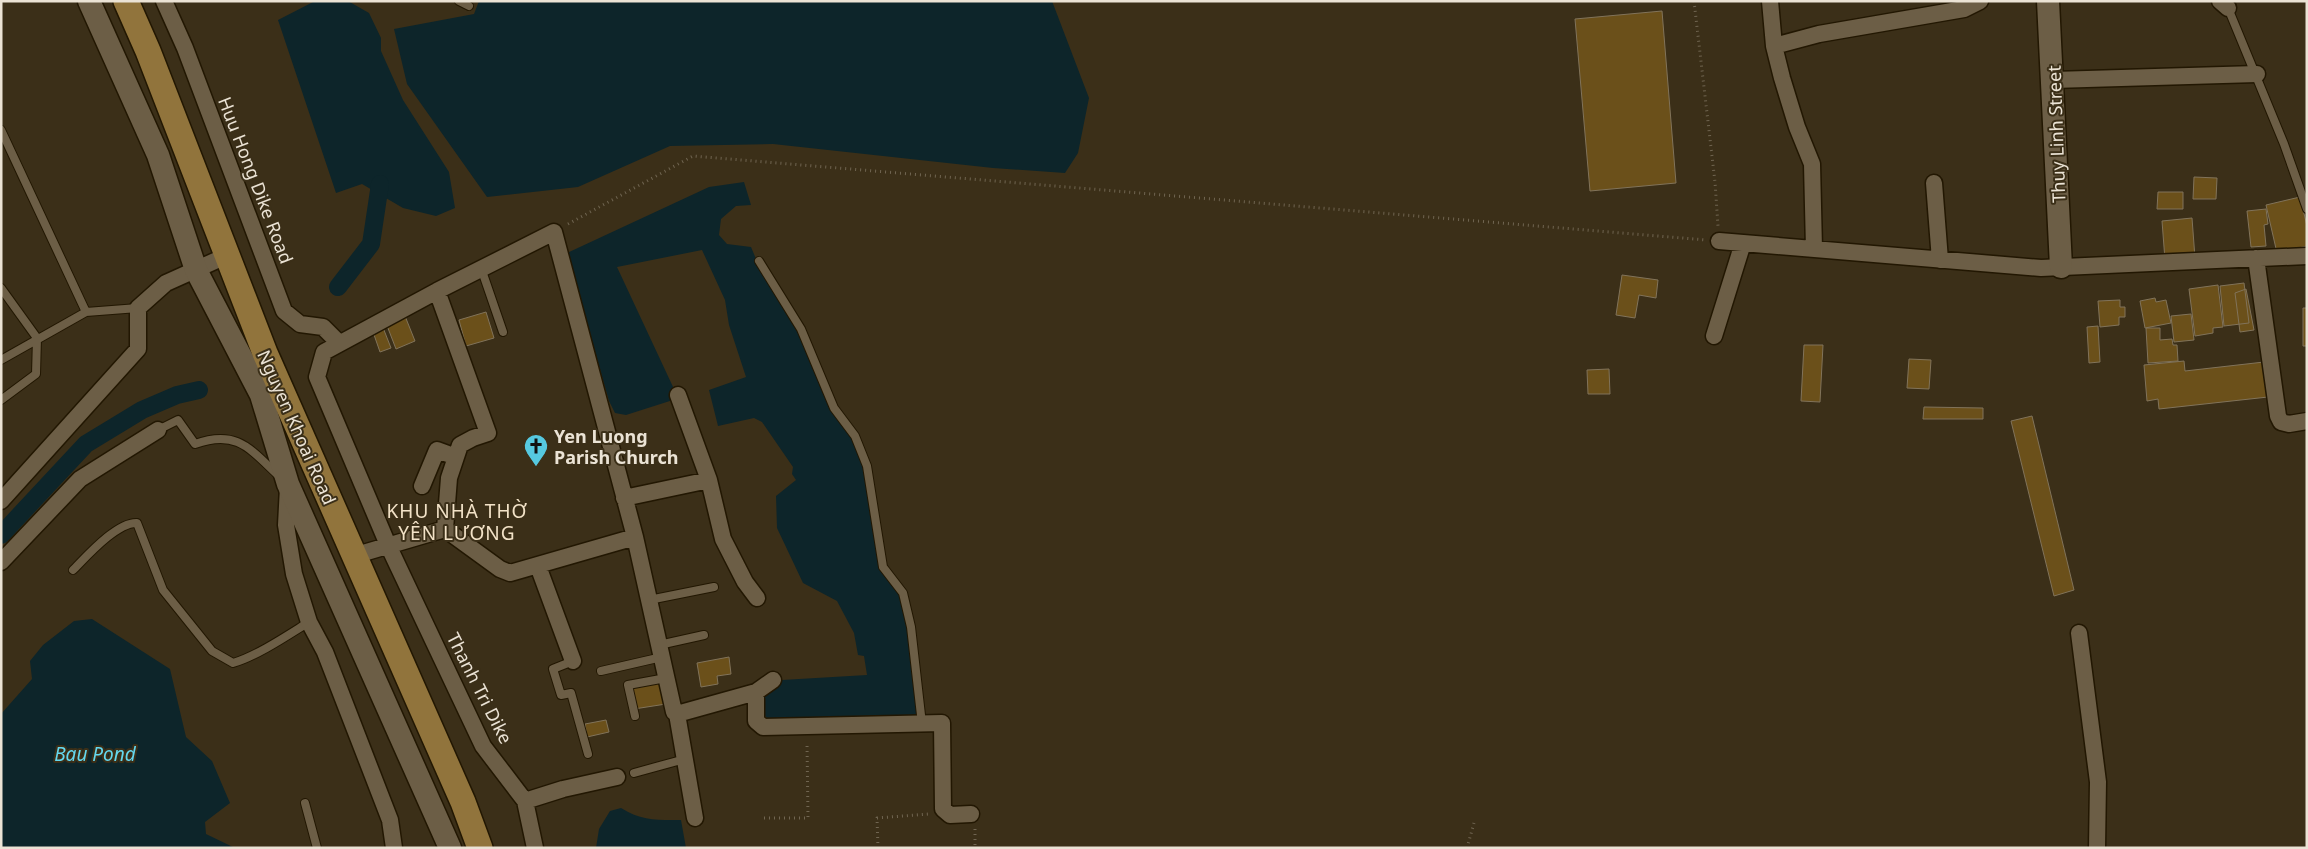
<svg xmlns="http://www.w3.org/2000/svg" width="2308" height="849" viewBox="0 0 2308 849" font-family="'Noto Sans',sans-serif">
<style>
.water{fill:#0d252a}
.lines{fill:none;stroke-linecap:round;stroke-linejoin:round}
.canal{stroke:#0d252a;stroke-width:18}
.building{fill:#6b501a;stroke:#81735a}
.lane-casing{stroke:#221702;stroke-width:10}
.street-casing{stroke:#221702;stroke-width:19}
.secondary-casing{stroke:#221702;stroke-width:25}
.primary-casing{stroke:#221702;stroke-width:28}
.path{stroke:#706551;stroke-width:3;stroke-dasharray:1 4;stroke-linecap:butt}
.lane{stroke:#6c5e46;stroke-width:8}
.street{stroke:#6c5e46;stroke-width:16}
.secondary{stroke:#6c5e46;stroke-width:22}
.primary{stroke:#91743c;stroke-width:25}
.labels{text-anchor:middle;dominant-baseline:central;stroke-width:4;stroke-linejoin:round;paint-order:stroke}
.street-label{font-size:18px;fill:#ebe3d5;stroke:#3b2f18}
.poi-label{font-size:18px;font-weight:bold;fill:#ebe3d5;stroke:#3b2f18;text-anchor:start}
.neighbourhood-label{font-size:19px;letter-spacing:1px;fill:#f2e2c7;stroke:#3b2f18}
.water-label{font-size:19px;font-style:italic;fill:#64d8ef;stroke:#3b2f18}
</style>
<rect width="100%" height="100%" fill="#3b2f18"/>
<path class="water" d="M315 1H348L369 13 381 38V51L403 100 449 172 455 208 436 216 403 208 362 184 336 193 278 20Z
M479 1H1052L1089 98 1078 153 1065 173 993 168 773 144 670 146 578 187 487 197 407 84 394 29 474 14Z
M744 182 751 205 736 206 721 219 719 235 727 244 751 247 759 266 800 333 854 439 865 468 879 567 902 598 915 668 919 713 913 720 772 723 762 713 763 696 769 689 782 680 867 675 864 656 858 655 854 633 837 601 803 583 777 528 776 496 796 480 792 474 793 467 762 422 754 418 718 426 709 390 746 377 729 325 725 300 702 250 617 267 674 389 673 400 626 415 615 413 609 401 567 253 709 187Z
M92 619 170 669 186 737 212 761 230 803 205 822 206 834 235 848H1V714L32 679 30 661 43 645 74 621Z
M621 808C642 821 657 820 681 820L686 848H596L599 829 610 811Z"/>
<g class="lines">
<path class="canal" d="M338 287 371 244 380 184
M1 535 86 444 142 410 177 395 199 390"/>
</g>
<path class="building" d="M1662 11 1676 183 1590 191 1575 19Z
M2194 177 2217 178 2216 199H2193Z
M2158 192H2183V209H2157Z
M2300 197 2307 226V246L2277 253 2266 205Z
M2266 209 2268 224 2264 225 2266 246 2251 247 2247 211Z
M2192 218 2195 258 2165 260 2162 221Z
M1622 275 1658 280 1656 298 1639 295 1635 318 1616 315Z
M2244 283 2249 323 2224 326 2220 286Z
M2218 285 2223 327 2213 328V333L2195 336 2189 289Z
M2246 289 2254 330 2240 332 2235 293Z
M2155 298 2156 302 2166 300 2171 323 2145 328 2140 301Z
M2120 300V307H2125V317H2119V325L2100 327 2098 301Z
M2303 308H2307V346H2303Z
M486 312 494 338 466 346 459 320Z
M2191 314 2194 340 2174 342 2171 316Z
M405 316 415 341 396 349 386 323Z
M382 325 391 348 380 352 372 329Z
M2098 326 2100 362 2089 363 2087 327Z
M2146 328H2160V340L2172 339 2173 345H2177L2178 361 2148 363Z
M1804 345H1823L1820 402 1801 401Z
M1909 359 1931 360 1929 389 1907 388Z
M2184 361 2185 371 2264 362 2268 397 2159 409 2158 399 2147 401 2144 365Z
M1609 369 1610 394H1588L1587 370Z
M1924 407 1983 408V419H1923Z
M2032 416 2074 590 2054 596 2011 421Z
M729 657 731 674 717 676 718 684 701 687 697 663Z
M662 681 666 704 634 709 631 686Z
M606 720 609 732 587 737 585 724Z"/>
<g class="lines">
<g class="lane-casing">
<path id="lane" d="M459 1 469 6
M2228 8 2284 144 2307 209
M1 130 86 312
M759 261 801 329 834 408 855 436 867 466 883 567 903 593 911 627 922 724
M481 268 503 332
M1 288 37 338 36 374 1 400
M1 360 86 312 138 308
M158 430 178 420 195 444C237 429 250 449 279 476
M73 570C87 556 117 522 137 523L163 590 212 651 233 663C257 656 288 635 309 622
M649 600 714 587
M659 645 704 635
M573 661 553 669 561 695 571 693 588 754
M601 671 662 657
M635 716 628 685 666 678
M634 773 685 759
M305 803 317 848"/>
</g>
<g class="street-casing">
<path id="street" d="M164 1 185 48 284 311 300 324 323 327 339 343
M1770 1 1774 46 1782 78 1797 127 1812 164 1814 249
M2220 1 2228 8
M1774 46 1819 34 1964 9 1980 1
M2053 80 2257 74
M1934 183 1940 260
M1719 241 2041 268 2307 256
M2256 258 2278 416 2281 422 2289 424 2307 421
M437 291 488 433 473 438 460 445 449 478 445 529
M1714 336 1743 243
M678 395 709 480 723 539 745 582 757 598
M422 486 437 450 456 457
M288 487 286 525 294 574 309 622 325 652 390 820 394 848
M624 498 709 480
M1 501 138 349V308L166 283 226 256
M353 556 445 529 500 569 510 573 635 537
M1 562 80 479 158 430
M538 566 573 661
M2079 633 2098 782 2097 848
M756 692V721L763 727 942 723 943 809 950 815 971 814
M677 714 695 818
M525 801 563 789 617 777
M535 848 525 801 483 746 388 545 317 377 324 352 437 291 554 232 635 537 674 712 677 714 756 692 773 680"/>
</g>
<g class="secondary-casing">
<path id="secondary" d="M89 1 158 155 196 270 261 395
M2048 1 2061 267
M265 353 261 395 288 484 450 848"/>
</g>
<g class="primary-casing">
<path id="primary" d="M126 1 148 51 265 353 463 802 480 848"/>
</g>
<path class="path" d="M1694 1 1715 182 1718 226
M568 224 693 156 1706 240
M764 818H808L807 742
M975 829V848
M878 848 877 818 929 814
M1467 848 1474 823"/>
<use href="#lane" class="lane"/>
<use href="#street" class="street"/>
<use href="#secondary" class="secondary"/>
<use href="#primary" class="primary"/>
</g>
<defs>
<g id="church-pin" transform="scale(1.25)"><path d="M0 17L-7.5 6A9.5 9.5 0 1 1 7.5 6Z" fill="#56c9e0" stroke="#3b2f18"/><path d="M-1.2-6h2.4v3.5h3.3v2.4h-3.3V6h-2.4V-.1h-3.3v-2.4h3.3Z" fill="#111"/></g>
</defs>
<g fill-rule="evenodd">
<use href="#church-pin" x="536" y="446"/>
</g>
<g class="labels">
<g class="street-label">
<text transform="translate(2056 134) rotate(-92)">Thuy Linh Street</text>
<text transform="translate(256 180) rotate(69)">Huu Hong Dike Road</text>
<text transform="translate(297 427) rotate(66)">Nguyen Khoai Road</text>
<text transform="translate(480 688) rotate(63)">Thanh Tri Dike</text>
</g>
<g class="poi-label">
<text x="554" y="436">Yen Luong<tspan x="554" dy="21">Parish Church</tspan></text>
</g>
<g class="neighbourhood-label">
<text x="457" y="511">KHU NHÀ THỜ<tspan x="457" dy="22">YÊN LƯƠNG</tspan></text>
</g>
<g class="water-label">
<text x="95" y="754">Bau Pond</text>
</g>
</g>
<rect width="2308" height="849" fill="none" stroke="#ebe3d5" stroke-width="5"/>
</svg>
